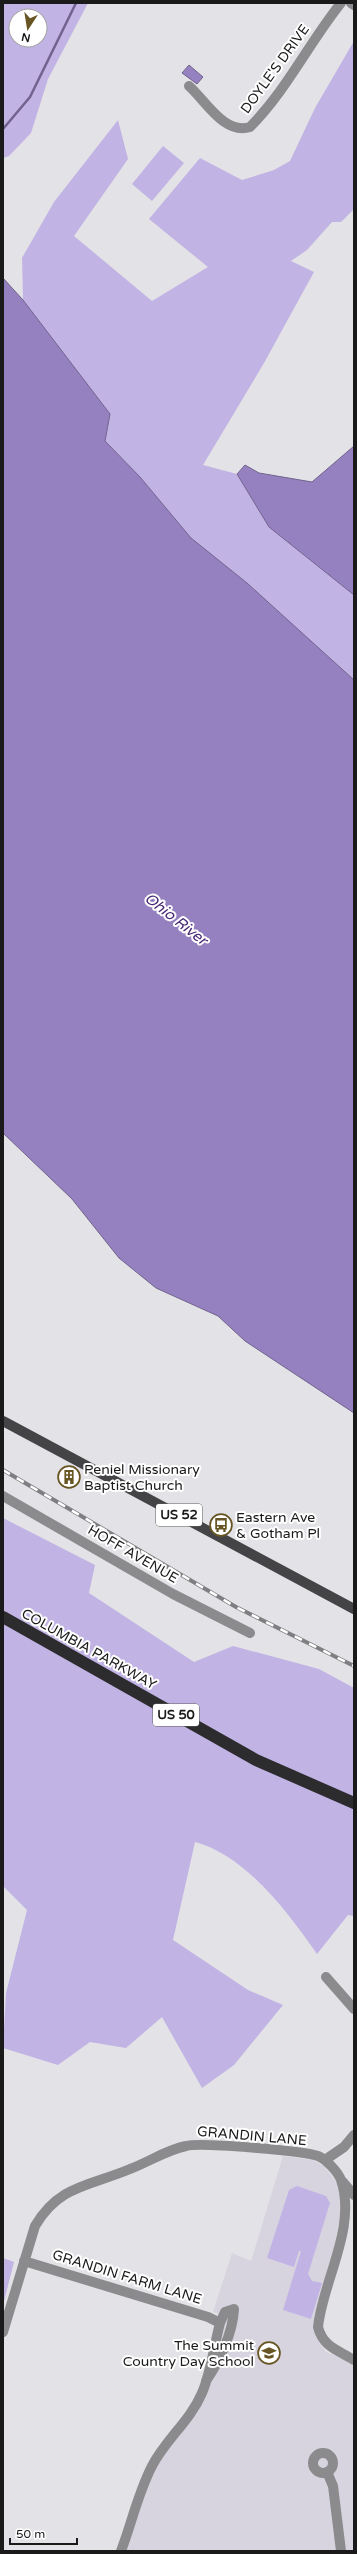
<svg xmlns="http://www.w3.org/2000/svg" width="357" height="2554" viewBox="0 0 357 2554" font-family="'Varela Round',sans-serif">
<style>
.built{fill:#d7d4df}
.green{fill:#c2b3e5;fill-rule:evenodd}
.water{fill:#9681c0;stroke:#71628e}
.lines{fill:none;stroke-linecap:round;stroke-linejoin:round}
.stream{stroke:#71628e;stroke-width:2.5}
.minor{stroke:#8b8a8c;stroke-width:10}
.major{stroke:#444446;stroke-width:10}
.highway{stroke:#2c2c2e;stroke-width:12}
.rail-casing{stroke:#7f7e81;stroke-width:4}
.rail{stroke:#fff;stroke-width:2.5;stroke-dasharray:8;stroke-linecap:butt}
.labels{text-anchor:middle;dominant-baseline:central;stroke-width:4;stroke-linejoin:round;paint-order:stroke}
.shield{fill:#fff;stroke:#5f5f5f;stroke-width:1}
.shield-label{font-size:13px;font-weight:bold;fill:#1a1a1b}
.street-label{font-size:14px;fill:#1a1a1b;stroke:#fff}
.poi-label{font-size:14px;fill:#1a1a1b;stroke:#fff;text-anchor:start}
.water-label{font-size:15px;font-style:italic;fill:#492a76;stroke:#fff}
</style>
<rect width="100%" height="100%" fill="#e3e2e6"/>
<path class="built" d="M283 2156 313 2160 324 2166 337 2183 340 2200V2218L316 2337 326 2352 351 2362 354 2369V2551H122L132 2516 165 2444 195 2405 222 2315 213 2312 232 2253 251 2261Z"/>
<path class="green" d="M3 3H88L48 79 31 133 9 156 3 158ZM16 16H40V40H16Z
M354 41 353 210 341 222H332L307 250 291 261 314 272 264 363 203 465 237 474 269 527 354 595V680L247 583 191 538 140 477 105 441 110 414 23 300 22 258 54 202 118 120 128 159 74 236 152 301 208 267 149 219 200 158 242 180 274 170 290 161 315 108Z
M163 146 184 163 152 201 132 184Z
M3 1518 95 1565 89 1593 194 1662 233 1646 319 1669 354 1688V1916L348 1915 317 1954C288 1912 245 1855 195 1842L173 1940 248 1990 283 2005 234 2065 202 2088 162 2017 126 2048 90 2042 58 2065 3 2048 6 1993 27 1910 3 1886Z
M297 2186 326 2196 330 2203 308 2274 312 2281 322 2283 311 2319 283 2310 301 2251H299L294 2267 267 2258 289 2190Z
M3 2258 14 2262 3 2305Z"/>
<path class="water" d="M189 65 203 77 197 84 182 73Z
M3 278 23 300 110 414 105 441 140 477 191 538 247 583 354 680V1413L245 1341 218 1316 156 1288 119 1258 72 1199 3 1133Z
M354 446V595L269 527 237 474 245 465 259 473 312 482Z"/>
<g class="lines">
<path class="stream" d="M3 129 30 97 76 3"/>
<path class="minor" d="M351 3 354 5
M189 86C206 101 224 135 250 127 286 91 309 43 341 3
M3 1496 173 1594 250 1633
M326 1977 354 2009
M325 2160 344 2147 354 2135
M342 2181 354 2195
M24 2261 208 2317 220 2323
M3 2332 35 2226C59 2185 90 2186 130 2169 149 2162 166 2150 186 2146 201 2142 302 2151 318 2156 326 2159 338 2172 341 2180 357 2228 323 2280 318 2327 323 2347 338 2350 354 2360
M313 2463a10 10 0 1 1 20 0a10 10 0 1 1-20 0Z
M327 2472 333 2486 341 2551
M121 2551C132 2522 138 2493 152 2466 166 2439 190 2421 202 2393 211 2372 214 2346 220 2323L225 2312 234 2309C233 2333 219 2362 206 2381"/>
<path class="major" d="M3 1421 354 1609"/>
<path class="highway" d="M3 1617 256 1760 354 1803"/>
<g class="rail-casing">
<path id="rail" d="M3 1470 236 1607 354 1666"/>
</g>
<use href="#rail" class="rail"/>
</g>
<defs>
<g id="building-ring" transform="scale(1.15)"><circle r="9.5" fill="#fff" stroke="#675523" stroke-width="1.5"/><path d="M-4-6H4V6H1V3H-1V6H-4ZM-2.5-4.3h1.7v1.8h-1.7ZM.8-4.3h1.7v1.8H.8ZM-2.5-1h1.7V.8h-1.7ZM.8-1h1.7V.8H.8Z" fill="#675523"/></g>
<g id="bus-ring" transform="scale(1.15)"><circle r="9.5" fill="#fff" stroke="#675523" stroke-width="1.5"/><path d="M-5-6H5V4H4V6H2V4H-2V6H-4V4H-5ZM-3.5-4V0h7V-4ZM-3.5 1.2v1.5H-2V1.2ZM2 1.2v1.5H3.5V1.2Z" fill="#675523"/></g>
<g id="school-ring" transform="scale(1.15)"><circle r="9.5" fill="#fff" stroke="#675523" stroke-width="1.5"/><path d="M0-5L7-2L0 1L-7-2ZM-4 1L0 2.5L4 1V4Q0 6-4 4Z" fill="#675523"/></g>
</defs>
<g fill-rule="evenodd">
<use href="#building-ring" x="69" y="1477"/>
<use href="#bus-ring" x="221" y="1525"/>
<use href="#school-ring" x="269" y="2353"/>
</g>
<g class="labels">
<g class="shield">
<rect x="156" y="1504" width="46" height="22" rx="3"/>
<rect x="153" y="1704" width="46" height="22" rx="3"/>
</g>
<g class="shield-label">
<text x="179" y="1515">US 52</text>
<text x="176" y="1715">US 50</text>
</g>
<g class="street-label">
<text transform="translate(275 69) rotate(-54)">DOYLE'S DRIVE</text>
<text transform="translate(133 1554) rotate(30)">HOFF AVENUE</text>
<text transform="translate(89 1649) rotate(29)">COLUMBIA PARKWAY</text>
<text transform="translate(252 2136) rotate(5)">GRANDIN LANE</text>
<text transform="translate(127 2277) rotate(17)">GRANDIN FARM LANE</text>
</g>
<g class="poi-label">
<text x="84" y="1469">Peniel Missionary<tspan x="84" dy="16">Baptist Church</tspan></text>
<text x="236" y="1517">Eastern Ave<tspan x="236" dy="16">&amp; Gotham Pl</tspan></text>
<text x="254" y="2345" text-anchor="end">The Summit<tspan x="254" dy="16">Country Day School</tspan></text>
</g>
<g class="water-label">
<text transform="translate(176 919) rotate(38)">Ohio River</text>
</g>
</g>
<rect width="357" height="2554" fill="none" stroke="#1a1a1b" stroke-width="8"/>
<g transform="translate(28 28) rotate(192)"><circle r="19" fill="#ffffff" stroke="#a3a3a4"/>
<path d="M0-3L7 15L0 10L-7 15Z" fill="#675523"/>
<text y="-6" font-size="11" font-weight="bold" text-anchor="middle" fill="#1a1a1b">N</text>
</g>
<path d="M10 2538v6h67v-6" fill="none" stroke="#1a1a1b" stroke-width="2"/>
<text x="16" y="2538" font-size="12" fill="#1a1a1b" stroke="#ffffff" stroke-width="3" paint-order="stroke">50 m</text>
</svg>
